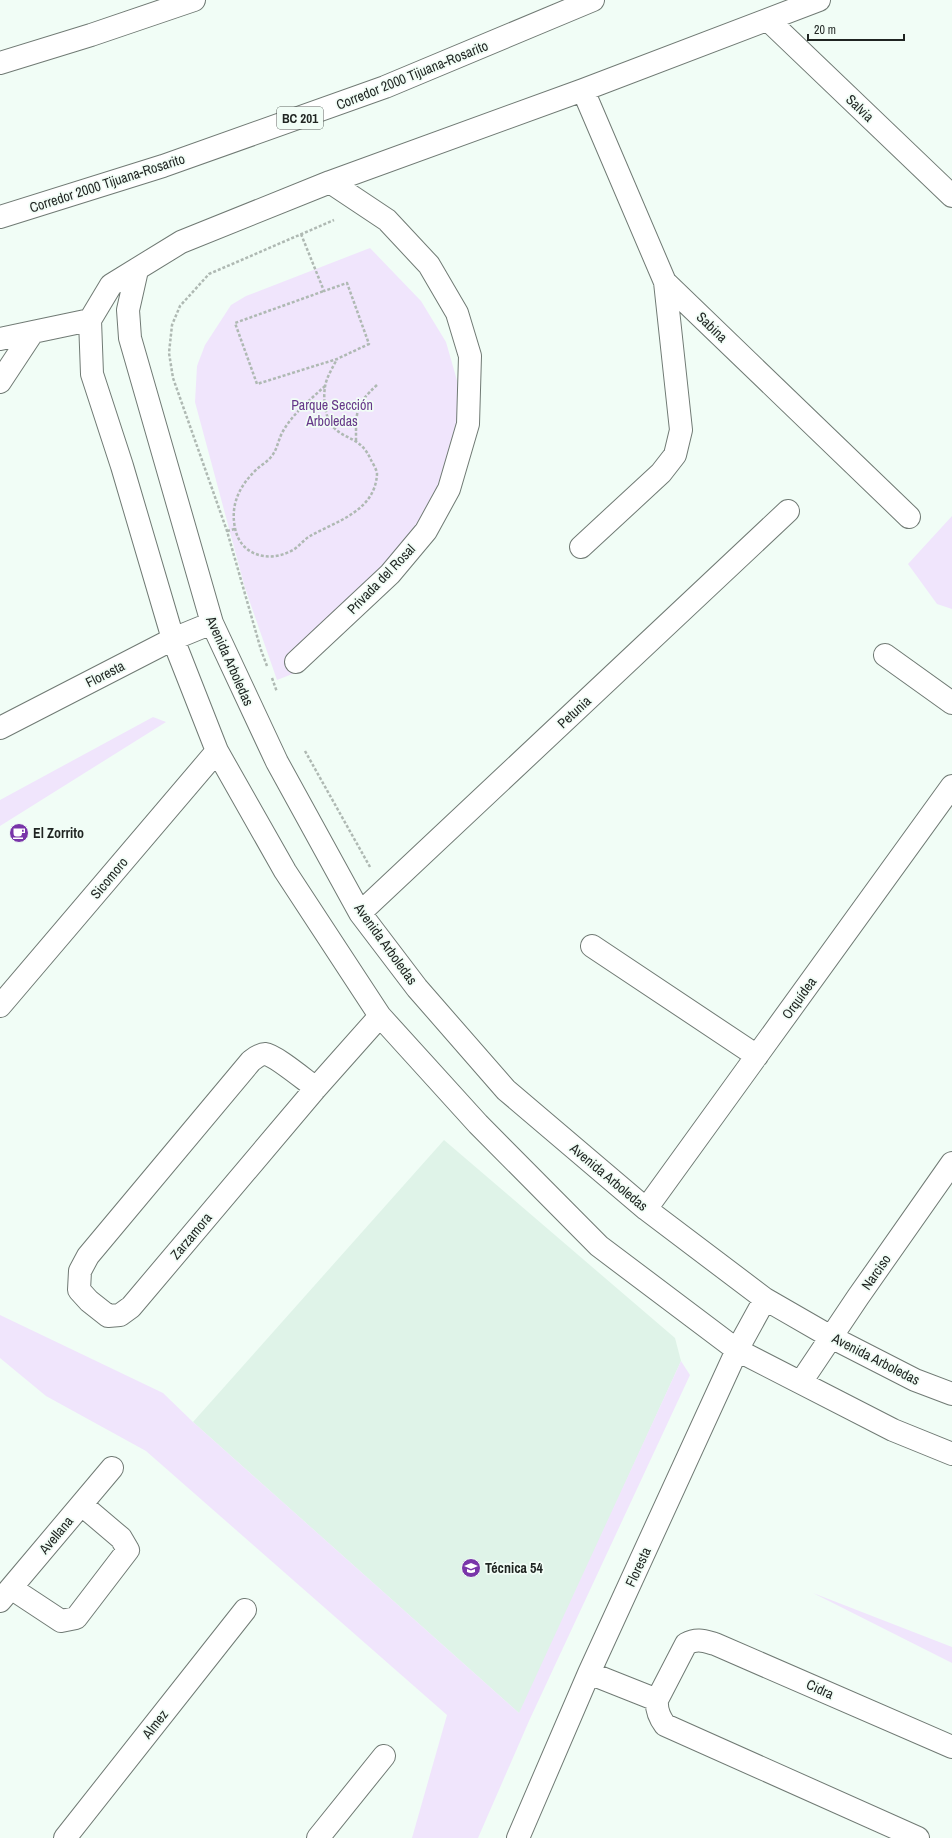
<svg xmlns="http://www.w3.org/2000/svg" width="952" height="1838" viewBox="0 0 952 1838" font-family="'Archivo Narrow',sans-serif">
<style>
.built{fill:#dff3e8}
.green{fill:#f0e5fc}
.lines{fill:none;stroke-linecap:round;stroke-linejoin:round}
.minor-casing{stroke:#707a74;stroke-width:24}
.highway-casing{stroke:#707a74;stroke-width:24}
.path{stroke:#afb9b3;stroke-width:2.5;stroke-dasharray:3 2;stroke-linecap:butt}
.minor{stroke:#fff;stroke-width:22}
.highway{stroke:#fff;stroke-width:22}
.labels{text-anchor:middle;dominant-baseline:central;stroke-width:3.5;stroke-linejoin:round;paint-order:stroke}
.shield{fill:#f1fdf6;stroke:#5e6561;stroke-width:1}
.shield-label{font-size:13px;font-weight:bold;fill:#1f2421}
.street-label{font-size:14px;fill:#1f2421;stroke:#f1fdf6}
.park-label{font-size:14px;fill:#663889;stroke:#f1fdf6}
.poi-label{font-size:14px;font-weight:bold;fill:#1f2421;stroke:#f1fdf6;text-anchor:start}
</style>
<rect width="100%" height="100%" fill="#f1fdf6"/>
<path class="built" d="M444 1140 675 1338 681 1361 520 1714 193 1422Z"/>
<path class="green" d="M370 248 421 301 446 342 458 384 466 432 460 476 357 615 305 669 277 680 245 588 195 402 197 366 205 345 231 305 246 296Z
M952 516V609L937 604 908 564Z
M153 717 166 722 0 826V800Z
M0 1315 163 1393 193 1422 519 1713 681 1361 690 1375 529 1721 478 1838H412L447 1715 146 1451 46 1396 0 1358Z
M813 1593 952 1647V1663Z"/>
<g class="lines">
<g class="minor-casing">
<path id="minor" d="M819 0 583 90 330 182 181 242 111 285 90 320 92 374 122 466 173 639 217 751 285 871 380 1016 478 1124 599 1246 737 1350 893 1430 952 1454
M768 20 952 196
M583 90 665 282 909 517
M137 270 128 310 130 338 212 623 277 762 360 913 417 988 506 1090 646 1209 765 1299 831 1337 915 1380 952 1394
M0 339 33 332
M0 382 33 332 90 320
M581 547 661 473 675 455 681 430 665 282
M885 655 952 703
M296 662 390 574 426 531 449 489 468 424 470 356 457 313 429 265 387 220 330 182
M0 728 173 639 212 623
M360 913 788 511
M592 946 757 1056
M0 1006 217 751
M316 1088C306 1081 275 1055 265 1054 260 1054 255 1058 251 1061L88 1256 80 1271 79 1290 89 1301 108 1316 120 1315 131 1307 316 1088 380 1016
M646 1209 952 786
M801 1382 858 1297 952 1163
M11 1588 61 1621 76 1618 128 1550 121 1538 82 1505
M0 1601 112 1468
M589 1673 657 1700 686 1644C697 1638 704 1641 715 1644L952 1747
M657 1700C656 1710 659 1717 665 1725L918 1838
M65 1838 245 1610
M318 1838 384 1756
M518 1838 589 1673 737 1350 765 1299"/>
</g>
<g class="highway-casing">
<path id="highway" d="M0 63 91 35 194 0
M0 217 163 166 385 87 593 0"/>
</g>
<path class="path" d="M301 234 324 291 347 283 369 344 337 359 257 384 235 323 324 291
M325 386C310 400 292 414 282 433 278 441 277 450 271 457 267 462 261 465 257 469 240 485 230 504 235 528 240 555 268 563 291 551 298 548 303 540 310 536 337 521 375 511 377 474 377 470 373 464 371 460 361 437 347 441 333 427 325 418 323 398 325 387 326 378 333 367 337 359
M356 441C356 412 355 405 377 385
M227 531 235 529
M267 666 261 650 227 531 173 378 169 353 172 325 180 306 209 274 334 220
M272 678 277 692
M305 751 370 867"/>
<use href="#minor" class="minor"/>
<use href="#highway" class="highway"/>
</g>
<defs>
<g id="cafe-disc" transform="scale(1)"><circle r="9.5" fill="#7935a9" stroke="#f1fdf6"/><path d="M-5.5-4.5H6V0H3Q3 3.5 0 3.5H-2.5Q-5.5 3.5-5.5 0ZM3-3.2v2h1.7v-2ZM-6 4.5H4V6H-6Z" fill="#fff"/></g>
<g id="university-disc" transform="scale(1)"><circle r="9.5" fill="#7935a9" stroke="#f1fdf6"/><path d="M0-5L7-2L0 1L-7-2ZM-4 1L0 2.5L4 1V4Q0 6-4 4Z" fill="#fff"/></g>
</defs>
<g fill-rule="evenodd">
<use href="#cafe-disc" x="19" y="833"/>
<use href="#university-disc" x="471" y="1568"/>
</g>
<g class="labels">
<rect class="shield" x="277" y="107" width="46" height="22" rx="3"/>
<g class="shield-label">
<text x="300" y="118">BC 201</text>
</g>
<g class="street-label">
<text transform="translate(412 75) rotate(-22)">Corredor 2000 Tijuana-Rosarito</text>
<text transform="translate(860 108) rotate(44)">Salvia</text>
<text transform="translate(107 183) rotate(-18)">Corredor 2000 Tijuana-Rosarito</text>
<text transform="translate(712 327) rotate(44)">Sabina</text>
<text transform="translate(381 579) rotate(-46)">Privada del Rosal</text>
<text transform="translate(230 661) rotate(66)">Avenida Arboledas</text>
<text transform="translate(105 674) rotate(-27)">Floresta</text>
<text transform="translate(574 712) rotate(-43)">Petunia</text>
<text transform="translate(109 878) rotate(-50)">Sicomoro</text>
<text transform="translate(386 944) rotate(54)">Avenida Arboledas</text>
<text transform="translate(799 998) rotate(-54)">Orquídea</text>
<text transform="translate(609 1177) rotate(40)">Avenida Arboledas</text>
<text transform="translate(191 1236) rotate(-50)">Zarzamora</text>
<text transform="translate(876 1272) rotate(-55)">Narciso</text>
<text transform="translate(876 1359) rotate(27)">Avenida Arboledas</text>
<text transform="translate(56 1535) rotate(-50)">Avellana</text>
<text transform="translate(638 1567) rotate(-65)">Floresta</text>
<text transform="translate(820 1689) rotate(24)">Cidra</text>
<text transform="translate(155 1724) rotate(-52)">Almez</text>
</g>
<g class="park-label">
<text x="332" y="405">Parque Sección<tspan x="332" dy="16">Arboledas</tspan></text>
</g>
<g class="poi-label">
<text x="33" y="833">El Zorrito</text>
<text x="485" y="1568">Técnica 54</text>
</g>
</g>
<path d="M808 34v6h96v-6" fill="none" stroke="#1f2421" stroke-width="2"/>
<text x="814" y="34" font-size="12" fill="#1f2421" stroke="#f1fdf6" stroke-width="3" paint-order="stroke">20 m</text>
</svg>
